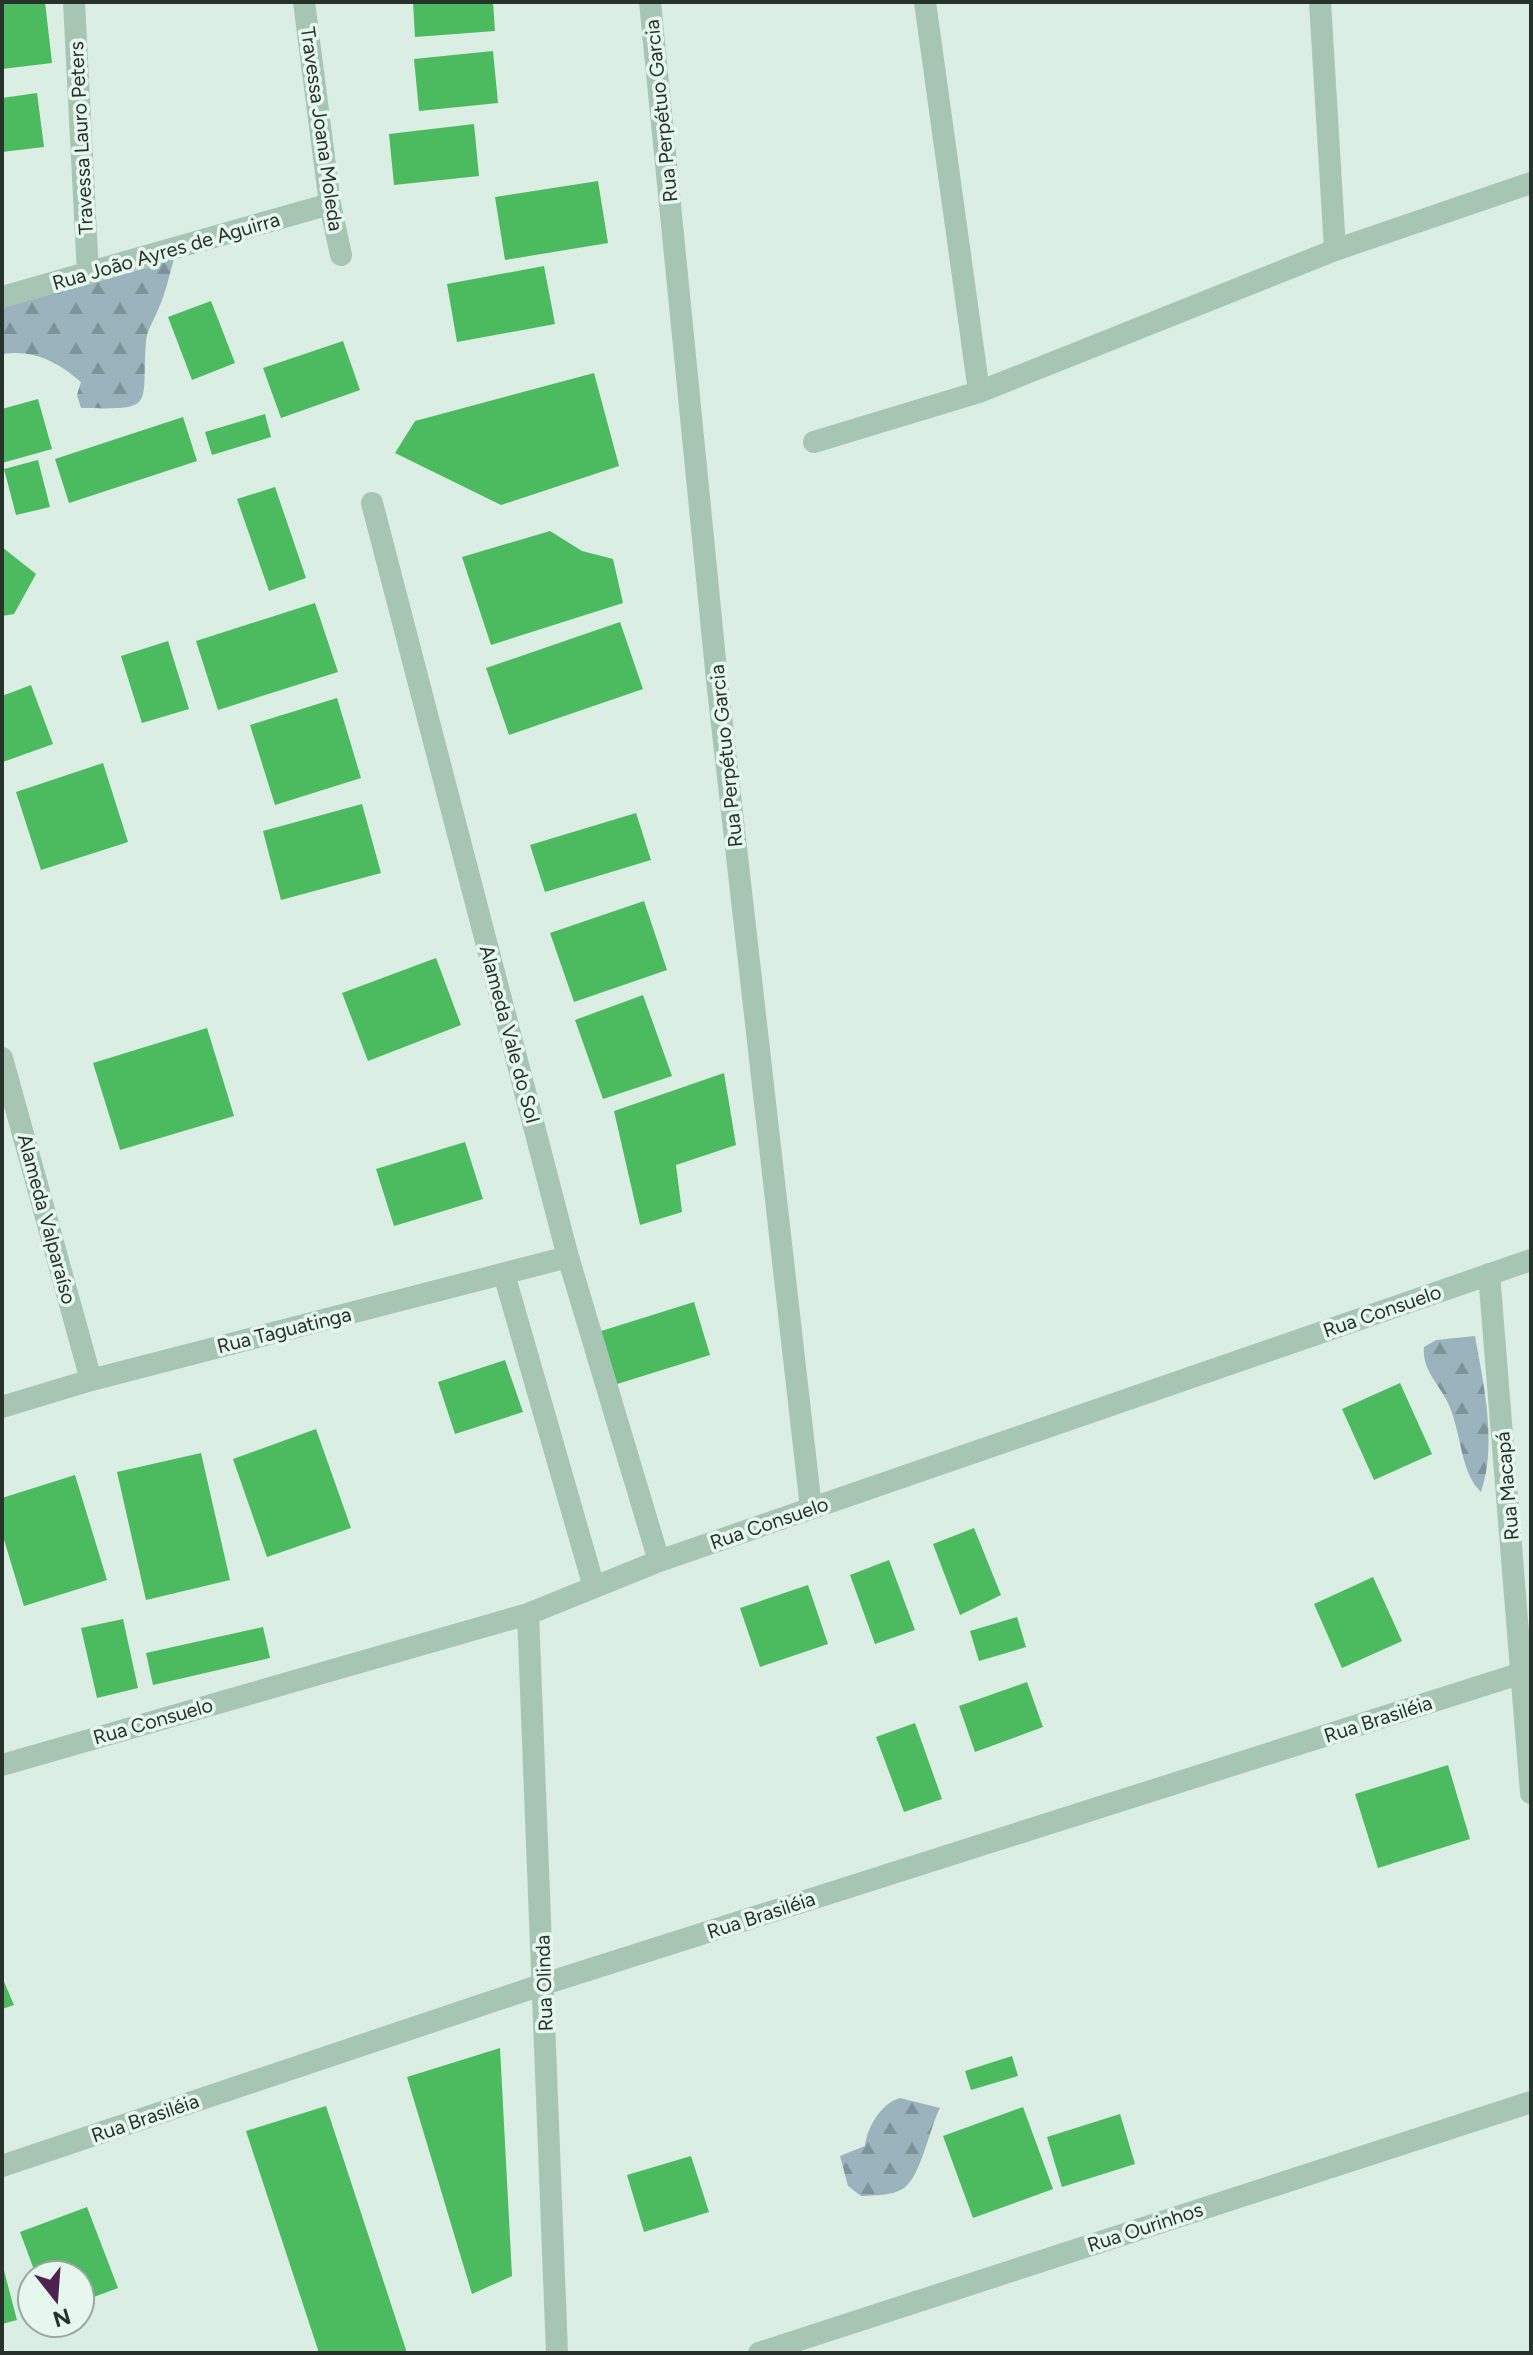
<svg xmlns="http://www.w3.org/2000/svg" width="1533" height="2355" viewBox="0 0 1533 2355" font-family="Figtree,sans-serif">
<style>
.forest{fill:url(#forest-firs)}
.building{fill:#4cba5f}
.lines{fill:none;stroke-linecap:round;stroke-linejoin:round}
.minor{stroke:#a7c5b3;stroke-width:22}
.labels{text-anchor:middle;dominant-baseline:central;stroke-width:7;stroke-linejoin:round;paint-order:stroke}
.street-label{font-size:20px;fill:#27322a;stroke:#e6f7ee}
</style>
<defs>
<pattern id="forest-firs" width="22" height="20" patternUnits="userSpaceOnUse" patternTransform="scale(2)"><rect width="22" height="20" fill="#9bb3bc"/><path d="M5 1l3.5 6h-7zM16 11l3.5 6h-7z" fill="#7e9299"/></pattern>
</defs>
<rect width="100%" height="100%" fill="#daeee3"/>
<path class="forest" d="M174 259C169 276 165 296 157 312 153 322 147 330 146 341 141 407 158 410 81 408L77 395 81 382C58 362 34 349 2 354V308C60 291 117 278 174 259Z
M1475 1336C1484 1386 1497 1444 1481 1492 1459 1471 1462 1429 1446 1399 1436 1381 1422 1368 1424 1347L1436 1340Z
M900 2098 940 2108C929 2129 921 2176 904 2188 893 2196 874 2195 861 2196L848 2186 840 2156 865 2146C867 2128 881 2103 900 2098Z"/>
<path class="building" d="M45 2 52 63 2 69V4Z
M413 2H493L495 31 415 37Z
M493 51 498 103 419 111 414 59Z
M37 93 44 147 2 152V98Z
M474 124 479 176 394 185 389 134Z
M598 181 608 243 505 260 495 197Z
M544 266 555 324 457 342 447 284Z
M211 301 235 363 192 380 168 317Z
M343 341 360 390 281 418 263 368Z
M594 373 619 466 501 505 395 453 415 421Z
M38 399 52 449 2 463V409Z
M265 414 271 437 212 455 205 432Z
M183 417 197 461 69 503 55 459Z
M38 460 50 507 16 515 4 469Z
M275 487 306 578 269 591 237 499Z
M550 531 582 551 613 559 623 603 491 645 462 557Z
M2 547 36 574 14 614 2 616Z
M315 603 338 672 218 710 196 641Z
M620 622 643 689 509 735 486 668Z
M168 641 189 709 142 723 121 656Z
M31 685 53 744 3 762 2 696Z
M337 698 361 778 275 805 250 725Z
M103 763 128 842 41 870 16 792Z
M362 804 381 873 281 900 263 831Z
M636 813 651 860 545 892 530 845Z
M644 901 667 970 574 1002 550 933Z
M436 958 461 1025 368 1061 342 993Z
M643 995 672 1076 603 1099 575 1020Z
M207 1028 234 1116 120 1150 93 1063Z
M724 1073 736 1145 676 1165 682 1212 640 1225 614 1111Z
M465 1142 483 1199 394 1226 376 1169Z
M694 1302 710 1355 614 1385 598 1332Z
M505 1360 523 1412 455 1434 438 1382Z
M1400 1383 1432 1454 1374 1480 1342 1409Z
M316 1429 351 1528 267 1557 233 1459Z
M201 1453 230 1580 146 1600 117 1472Z
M75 1475 107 1580 24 1606 2 1533V1498Z
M974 1528 1001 1595 960 1615 933 1544Z
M889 1560 915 1630 875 1644 850 1575Z
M1373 1577 1402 1641 1342 1668 1314 1604Z
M808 1585 828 1644 760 1667 740 1608Z
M1017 1617 1026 1647 979 1661 970 1631Z
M123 1619 138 1688 97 1698 81 1628Z
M263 1627 270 1658 153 1685 146 1653Z
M1027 1682 1043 1727 975 1752 959 1706Z
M915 1723 942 1799 904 1812 876 1737Z
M1448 1765 1470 1839 1378 1868 1355 1794Z
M2 1977 14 2005 2 2009Z
M500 2048 512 2276 472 2294 407 2077Z
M1012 2056 1018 2076 971 2090 965 2071Z
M326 2106 407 2353H319L246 2131Z
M1023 2107 1053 2189 973 2218 943 2136Z
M1120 2114 1135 2164 1062 2187 1047 2137Z
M691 2156 709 2212 644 2232 627 2175Z
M87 2207 118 2288 80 2302V2275H36L20 2232Z
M2 2263 17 2320 2 2324Z"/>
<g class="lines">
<path class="minor" d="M74 2 88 274
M304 2 330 204 341 255
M650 2 717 680 811 1508
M925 2 979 392
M1320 2 1335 250
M2 297 330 204
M814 442 979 392 1335 250 1531 183
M372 503 568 1257 659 1561
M2 1058 91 1380
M504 1274 594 1587
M1489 1274 1531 1793
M2 1407 91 1380 568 1257
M528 1614 557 2353
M2 1765 528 1614 659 1561 1531 1260
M2 2166 544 1984 1522 1673
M759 2353 1531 2102"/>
</g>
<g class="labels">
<g class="street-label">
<text transform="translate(661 111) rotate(-96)">Rua Perpétuo Garcia</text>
<text transform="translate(322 129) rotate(82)">Travessa Joana Moleda</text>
<text transform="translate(81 138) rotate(-93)">Travessa Lauro Peters</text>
<text transform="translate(166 251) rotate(-16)">Rua João Ayres de Aguirra</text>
<text transform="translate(726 756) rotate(-96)">Rua Perpétuo Garcia</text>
<text transform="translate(510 1034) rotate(75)">Alameda Vale do Sol</text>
<text transform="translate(47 1219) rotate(75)">Alameda Valparaíso</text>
<text transform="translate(1382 1311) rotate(-19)">Rua Consuelo</text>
<text transform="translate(284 1330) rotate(-14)">Rua Taguatinga</text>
<text transform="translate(1507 1486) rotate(-95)">Rua Macapá</text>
<text transform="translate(769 1523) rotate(-19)">Rua Consuelo</text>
<text transform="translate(1378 1719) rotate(-18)">Rua Brasiléia</text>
<text transform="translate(153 1721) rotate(-16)">Rua Consuelo</text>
<text transform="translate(761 1915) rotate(-18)">Rua Brasiléia</text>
<text transform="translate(544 1983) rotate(-92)">Rua Olinda</text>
<text transform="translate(145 2118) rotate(-19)">Rua Brasiléia</text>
<text transform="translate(1145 2227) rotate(-18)">Rua Ourinhos</text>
</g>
</g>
<rect width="1533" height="2355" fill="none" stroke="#27322a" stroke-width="8"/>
<g transform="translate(56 2299) rotate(163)"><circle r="38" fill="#e6f7ee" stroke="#9aa8a0" stroke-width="2"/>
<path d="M0-6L14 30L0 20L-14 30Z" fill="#4f2150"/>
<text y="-12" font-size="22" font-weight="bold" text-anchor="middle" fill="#27322a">N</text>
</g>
</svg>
